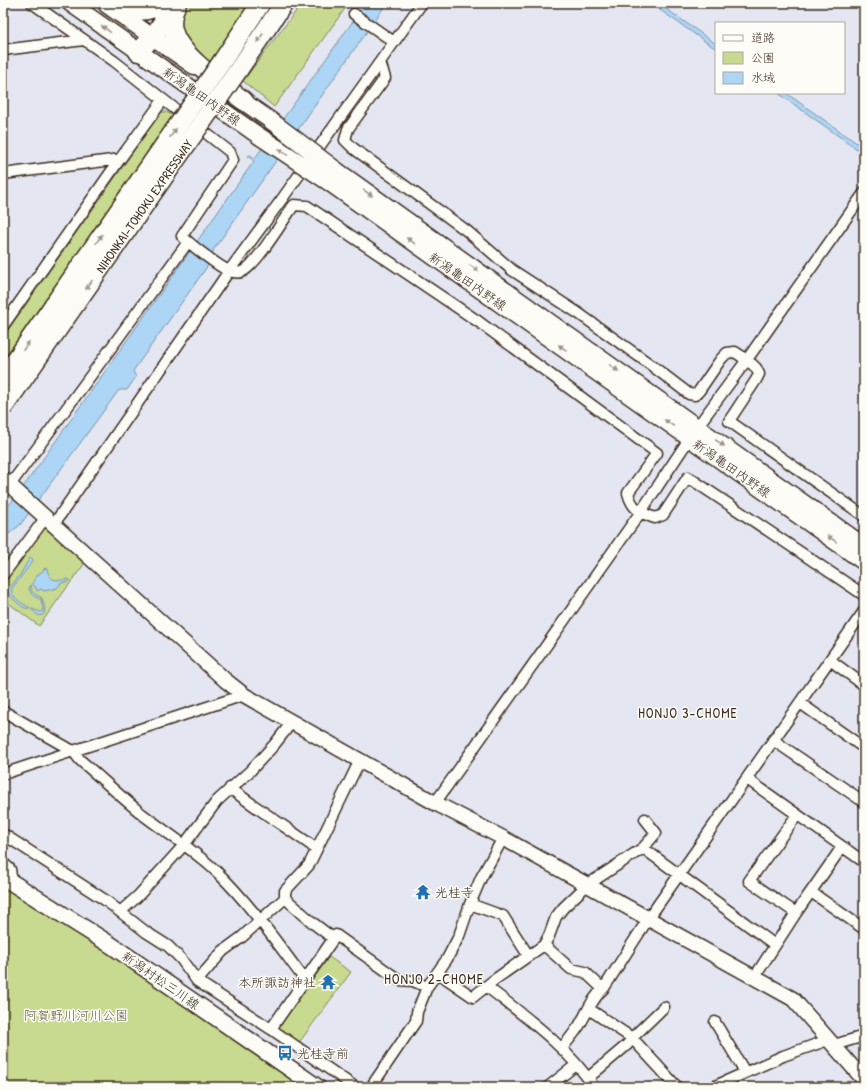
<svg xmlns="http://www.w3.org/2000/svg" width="867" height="1090" viewBox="0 0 867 1090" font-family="'Patrick Hand','Klee One',sans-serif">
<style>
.green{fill:#c7da8f;stroke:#818256}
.water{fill:#acd5f6;stroke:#7f91a0}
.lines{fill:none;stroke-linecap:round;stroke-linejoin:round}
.street-casing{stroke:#3b2a1e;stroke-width:13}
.secondary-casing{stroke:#3b2a1e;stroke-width:17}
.primary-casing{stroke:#3b2a1e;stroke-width:19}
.highway-casing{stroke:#3b2a1e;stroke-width:21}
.street{stroke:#fdfcf7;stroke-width:10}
.secondary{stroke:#fdfcf7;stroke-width:14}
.primary{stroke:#fdfcf7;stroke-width:16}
.highway{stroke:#fdfcf7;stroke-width:18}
.primary-bridge-casing{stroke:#3b2a1e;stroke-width:19;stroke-linecap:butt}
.highway-bridge-casing{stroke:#3b2a1e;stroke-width:21;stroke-linecap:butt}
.primary-bridge{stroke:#fdfcf7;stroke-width:16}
.highway-bridge{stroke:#fdfcf7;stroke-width:18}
.oneway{fill:#9c938a}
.labels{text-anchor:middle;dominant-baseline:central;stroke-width:3;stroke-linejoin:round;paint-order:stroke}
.street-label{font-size:13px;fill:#3b2a1e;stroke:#fdfcf7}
.poi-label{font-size:13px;fill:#3b2a1e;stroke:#fdfcf7;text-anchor:start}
.park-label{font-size:13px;fill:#5e563a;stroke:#fdfcf7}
.neighbourhood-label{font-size:14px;letter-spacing:1px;fill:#3b2a1e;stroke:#fdfcf7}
</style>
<rect width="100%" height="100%" fill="#e4e7f2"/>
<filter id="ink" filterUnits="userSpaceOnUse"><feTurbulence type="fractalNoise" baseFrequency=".025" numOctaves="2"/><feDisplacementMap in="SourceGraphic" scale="8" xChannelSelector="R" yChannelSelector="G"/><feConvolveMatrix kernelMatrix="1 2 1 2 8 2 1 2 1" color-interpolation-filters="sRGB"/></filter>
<g filter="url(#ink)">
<path class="green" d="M184 3H249L209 64 179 37V10Z
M302 3H349L274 107 243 81Z
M162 112H166L173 115 100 225 3 362V337L159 115Z
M46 526 87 560 39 626 3 599V584Z
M3 882 310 1087H3Z
M329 957 351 972 298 1044 277 1030Z"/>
<path class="water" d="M366 3H387L214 249 209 264 133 371 136 377 127 390H119L20 525 10 533 3 536V513L26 483 254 161 248 156 250 155 255 158Z
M650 3H658L716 44V49Z
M778 93H786L864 148V154Z
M30 558H32L33 561 13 587C12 589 11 590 12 593 14 600 35 612 42 612L43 610 41 599C34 598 29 593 29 586 35 582 32 582 35 578 37 574 43 572 45 568L47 569C50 582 58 581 69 579L70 581 61 583 57 588 44 591 41 589 37 591 35 586 33 585 31 587C31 594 37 595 42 598 43 603 46 609 44 614 38 618 36 613 31 609 28 607 28 609 25 608 20 606 11 597 8 593V590L20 575Z"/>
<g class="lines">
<g class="street-casing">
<path id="street" d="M32 3 114 61 230 152 233 160 182 236C191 245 218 266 229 271 232 272 238 273 241 272 254 269 285 217 294 205L307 206 479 322 657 453 628 493C632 509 640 513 655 518L663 515 688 477 864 595
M354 14 394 42
M3 50 84 40
M380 62 385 78 348 129 345 140 353 148 467 231 512 270 578 313 651 365 689 394 695 395 699 391 721 359 727 353 735 352 741 356 746 361 752 364 756 368 759 374 756 380 729 421 864 516
M3 174 120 159 163 100
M3 326 120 159
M10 485 108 352 188 242
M54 524 229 271 282 199 422 3
M3 575 46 517
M830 660 864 685
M800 703 864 748
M3 711 73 751 80 760C101 778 121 797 142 814 167 833 194 850 217 872 250 904 277 943 305 980
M773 740 864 802
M3 774 244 695
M747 779 864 862
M230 788C256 808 284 826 311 845L316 850
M435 803 640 513 697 427 746 361 864 193
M797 815 749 881 796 913 842 847
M3 834 105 900 146 932 168 946 181 959 197 981 271 1029 355 1087
M643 848 775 945
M3 863 10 869 12 883
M811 892 864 929
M285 898 313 923 334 939
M470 904 503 916 528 955
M120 912 138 896 184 845 217 801 250 771 274 745 292 722
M544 945 571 969 585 972 603 989
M438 973 473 997 494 980 544 945 549 936 556 917 563 908 587 885 643 848 656 833 645 819
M754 978 796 913
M197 981 223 951 242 937 285 898V891L309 865 360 760
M486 986C524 1016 567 1046 594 1087
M589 1009 632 1038 677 1087
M715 1022 745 1072
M271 1029 336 935 399 980 413 981 427 987
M834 1045 864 1036
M562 1048C568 1041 574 1033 579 1026 587 1013 592 998 604 988L648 919 864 611
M588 1078 627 1045 632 1038 664 1007
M371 1087 416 1021 417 1012 427 987 447 959 459 936 470 904 481 878 503 838
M548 1087 576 1065
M713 1087 783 1056 828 1040"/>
</g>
<g class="secondary-casing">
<path id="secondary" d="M3 479 225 680 244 695 435 803 503 838 793 999 864 1080"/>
</g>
<g class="primary-casing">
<path id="primary" d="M70 3 259 136
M107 5 194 66
M234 95 270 120
M336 170 864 546
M327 181 864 562
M3 877 111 945 317 1087"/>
</g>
<g class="highway-casing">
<path id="highway" d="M111 3C127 10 147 16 162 3
M177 3C173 12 170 23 174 33 181 56 225 86 244 101
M138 52 153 37 172 7
M223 60 261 3
M239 69 284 3"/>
</g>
<use href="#street" class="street"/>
<use href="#secondary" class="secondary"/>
<use href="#primary" class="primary"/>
<use href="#highway" class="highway"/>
<g class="primary-bridge-casing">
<path id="primary-bridge" d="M270 120 336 170
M259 136 327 181"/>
</g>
<g class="highway-bridge-casing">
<path id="highway-bridge" d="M3 378 223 60
M3 408 239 69"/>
</g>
<use href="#primary-bridge" class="primary-bridge"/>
<use href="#highway-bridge" class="highway-bridge"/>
</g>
<defs><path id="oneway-solid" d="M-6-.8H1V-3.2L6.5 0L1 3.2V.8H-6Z"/></defs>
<g class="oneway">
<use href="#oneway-solid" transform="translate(106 29) rotate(-144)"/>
<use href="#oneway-solid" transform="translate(260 38) rotate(124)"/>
<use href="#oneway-solid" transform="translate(173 133) rotate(-55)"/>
<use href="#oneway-solid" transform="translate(283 152) rotate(-146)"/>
<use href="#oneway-solid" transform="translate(368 193) rotate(35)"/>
<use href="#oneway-solid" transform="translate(99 239) rotate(-55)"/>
<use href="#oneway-solid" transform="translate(411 241) rotate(-145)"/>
<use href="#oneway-solid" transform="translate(474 268) rotate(35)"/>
<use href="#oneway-solid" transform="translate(89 285) rotate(125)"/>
<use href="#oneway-solid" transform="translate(26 346) rotate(-55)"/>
<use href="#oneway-solid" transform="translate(563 348) rotate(-145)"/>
<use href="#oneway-solid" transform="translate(614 368) rotate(35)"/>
<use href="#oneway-solid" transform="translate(669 423) rotate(-145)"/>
<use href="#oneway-solid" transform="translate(720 443) rotate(35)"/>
<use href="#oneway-solid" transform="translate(832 539) rotate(-145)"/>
</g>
</g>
<defs>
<g id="temple-bare" transform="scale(1.2)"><path d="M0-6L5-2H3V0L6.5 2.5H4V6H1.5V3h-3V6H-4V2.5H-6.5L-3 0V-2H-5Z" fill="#1f6fb2" stroke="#fdfcf7" stroke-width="2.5" paint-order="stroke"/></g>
<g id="bus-bare" transform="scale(1.2)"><path d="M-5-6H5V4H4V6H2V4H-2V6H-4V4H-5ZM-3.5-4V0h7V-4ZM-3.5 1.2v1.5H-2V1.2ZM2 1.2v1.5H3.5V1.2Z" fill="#1f6fb2" stroke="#fdfcf7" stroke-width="2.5" paint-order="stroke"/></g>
</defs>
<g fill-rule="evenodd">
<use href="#temple-bare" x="423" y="892"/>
<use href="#temple-bare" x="328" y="982"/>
<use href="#bus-bare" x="285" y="1053"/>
</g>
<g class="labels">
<g class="street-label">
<text transform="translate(202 96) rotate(35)">新潟亀田内野線</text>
<text transform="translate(144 206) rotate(-55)">NIHONKAI-TOHOKU EXPRESSWAY</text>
<text transform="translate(468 281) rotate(35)">新潟亀田内野線</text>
<text transform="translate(732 468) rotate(35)">新潟亀田内野線</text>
<text transform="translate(161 980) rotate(35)">新潟村松三川線</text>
</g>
<g class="poi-label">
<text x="435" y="892">光桂寺</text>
<text x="316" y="982" text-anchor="end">本所諏訪神社</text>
<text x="297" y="1053">光桂寺前</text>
</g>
<g class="park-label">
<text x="76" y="1015">阿賀野川河川公園</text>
</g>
<g class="neighbourhood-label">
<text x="688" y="712">HONJO 3-CHOME</text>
<text x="434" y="978">HONJO 2-CHOME</text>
</g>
</g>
<rect width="867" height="1090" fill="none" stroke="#fdfcf7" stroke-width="16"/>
<rect x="8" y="8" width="851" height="1074" fill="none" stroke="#3b2a1e" stroke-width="1.5" filter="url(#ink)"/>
<rect x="715" y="22" width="130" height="72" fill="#fdfcf7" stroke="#afa8a0"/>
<rect x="723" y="35" width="20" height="6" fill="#fdfcf7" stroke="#afa8a0"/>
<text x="751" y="42" font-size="12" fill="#3b2a1e">道路</text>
<rect x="723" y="52" width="20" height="12" fill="#c7da8f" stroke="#afa8a0"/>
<text x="751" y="62" font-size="12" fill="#3b2a1e">公園</text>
<rect x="723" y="72" width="20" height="12" fill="#acd5f6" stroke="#afa8a0"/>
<text x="751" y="82" font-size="12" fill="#3b2a1e">水域</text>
</svg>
